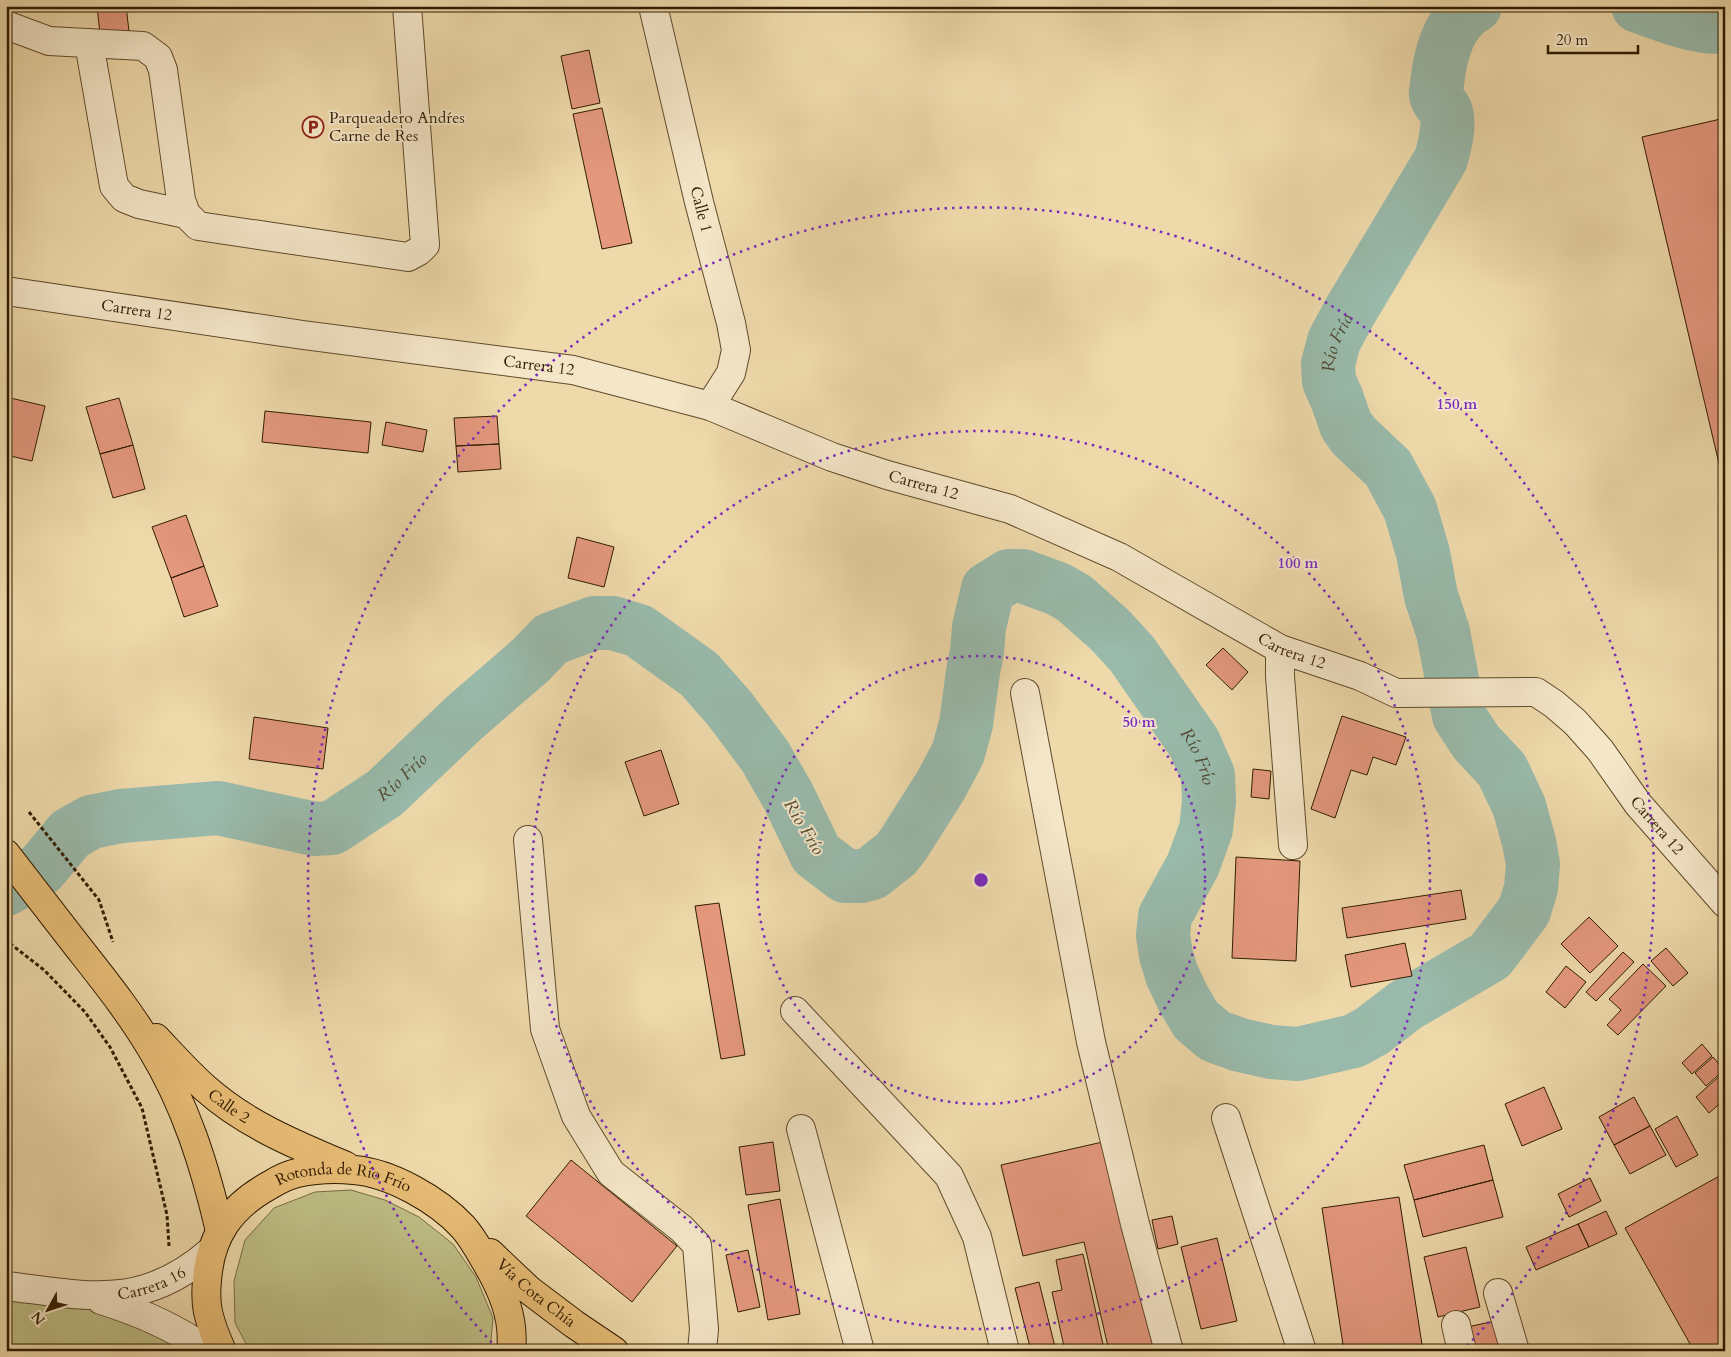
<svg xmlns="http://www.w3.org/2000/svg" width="1731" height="1357" viewBox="0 0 1731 1357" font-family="Cardo,serif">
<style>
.green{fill:#bebe85;stroke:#786d42}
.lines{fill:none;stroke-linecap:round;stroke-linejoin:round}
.river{stroke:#99baab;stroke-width:54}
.building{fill:#e4987e;stroke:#311c00}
.minor-casing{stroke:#604b2a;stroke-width:30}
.major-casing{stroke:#311c00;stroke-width:30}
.path{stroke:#311c00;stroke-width:3;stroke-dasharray:4 2.5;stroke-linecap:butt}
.minor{stroke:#f4e6c8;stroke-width:28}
.major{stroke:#e7bc75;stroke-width:28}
.ring{fill:none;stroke:#7b2cbf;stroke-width:2.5;stroke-dasharray:2.5 5}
.labels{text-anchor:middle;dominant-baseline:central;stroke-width:4;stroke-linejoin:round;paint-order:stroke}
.poi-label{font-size:16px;fill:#311c00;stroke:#f4e6c8;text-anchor:start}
.street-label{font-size:16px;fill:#311c00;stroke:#f4e6c8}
.water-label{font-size:18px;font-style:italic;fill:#504b33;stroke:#f4e6c8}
.centre{fill:#7b2cbf;stroke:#f4e6c8;stroke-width:2.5}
.ring-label{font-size:15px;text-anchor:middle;font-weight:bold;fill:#7b2cbf;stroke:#f4e6c8;stroke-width:4;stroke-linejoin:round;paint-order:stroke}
</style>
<rect width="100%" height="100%" fill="#eed9aa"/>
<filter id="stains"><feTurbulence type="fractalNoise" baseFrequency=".004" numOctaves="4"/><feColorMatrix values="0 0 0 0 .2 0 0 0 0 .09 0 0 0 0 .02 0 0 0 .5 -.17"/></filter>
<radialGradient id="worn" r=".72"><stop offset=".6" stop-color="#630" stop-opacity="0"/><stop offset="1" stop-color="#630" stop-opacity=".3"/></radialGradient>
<path class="green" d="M351 1190 385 1200 419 1217 453 1244 476 1277 493 1318 490 1351H250L235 1323 234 1281 245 1240 274 1208 315 1192Z
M6 1286 83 1295 208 1351H6Z"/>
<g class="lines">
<g class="river">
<path d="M1638 6C1659 13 1706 33 1725 25"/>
<path id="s1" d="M6 889 41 869 70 834 91 822 121 816 218 808 315 829 332 828 385 793 465 717 531 660 551 639 594 623H613L639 631 699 674 729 708 765 756 788 796 816 854 845 876H861L872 873 896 854 903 845 941 785 958 753 966 724 973 672 977 652 979 627 988 589 1009 576H1023L1058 589 1074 598 1110 630 1132 654 1194 743 1208 775 1209 801 1206 829 1193 865 1165 916 1163 935 1166 955 1172 975 1183 998 1196 1020 1215 1036 1240 1045 1271 1052 1298 1054 1354 1041 1372 1031 1406 1005 1490 956 1524 911 1531 888 1533 864 1529 842 1519 806 1502 770 1476 742 1459 716 1443 632 1431 596 1423 553 1410 509 1388 468 1354 436 1346 425 1337 399 1329 381 1328 364 1334 341 1349 313 1441 159C1445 144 1450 127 1446 112 1444 106 1437 102 1436 95 1435 92 1437 87 1437 84 1440 55 1448 21 1475 6"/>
</g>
</g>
<path class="building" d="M97 6H126L129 31 100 34Z
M589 50 600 103 572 109 561 56Z
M602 108 632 243 602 249 573 114Z
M1725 118V489L1642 137Z
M6 397 45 406 32 461 6 455Z
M119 398 133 445 100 454 86 407Z
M265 411 371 422 368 453 262 442Z
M497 416 499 444 456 446 454 418Z
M386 422 427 430 423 452 382 445Z
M499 444 501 469 458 472 456 446Z
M133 445 145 489 113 498 100 454Z
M186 515 204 566 171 578 152 527Z
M577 537 614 547 604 587 568 578Z
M204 566 218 606 184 617 171 578Z
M1223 648 1248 672 1232 690 1206 665Z
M1342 716 1406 737 1396 765 1373 757 1367 775 1351 770 1335 818 1311 809Z
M254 717 328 728 323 769 249 759Z
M661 750 679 804 644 816 625 762Z
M1253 769 1271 771 1269 799 1251 797Z
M1236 857 1300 861 1296 961 1232 958Z
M1461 890 1466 919 1347 938 1342 908Z
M719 903 745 1055 721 1059 695 906Z
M1589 917 1618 946 1590 973 1561 944Z
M1405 943 1412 976 1351 987 1345 955Z
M1666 948 1688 973 1673 986 1651 961Z
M1623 952 1634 962 1596 1001 1586 992Z
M1643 964 1666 986 1618 1035 1607 1025 1621 1010 1609 999Z
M1566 966 1586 982 1565 1008 1546 992Z
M1702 1044 1712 1056 1692 1074 1682 1063Z
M1713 1057 1724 1070 1706 1086 1695 1073Z
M1723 1073 1725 1099 1709 1113 1696 1097Z
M1544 1087 1562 1129 1522 1146 1505 1104Z
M1634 1097 1650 1126 1614 1145 1599 1117Z
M1677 1116 1698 1155 1676 1167 1655 1129Z
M1650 1126 1666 1155 1630 1174 1614 1145Z
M1107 1141 1156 1351H1109L1084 1242 1023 1256 1001 1165Z
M773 1142 780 1191 746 1195 739 1147Z
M1484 1145 1493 1180 1414 1200 1404 1165Z
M571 1160 677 1246 632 1302 526 1216Z
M1725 1173V1344L1713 1351H1694L1625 1228Z
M1590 1178 1601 1201 1569 1217 1558 1194Z
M1493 1180 1503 1217 1423 1237 1414 1200Z
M1399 1197 1423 1351H1344L1322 1208Z
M780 1199 800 1314 768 1320 748 1205Z
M1606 1211 1617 1234 1589 1247 1578 1224Z
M1172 1216 1178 1244 1158 1249 1152 1220Z
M1578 1224 1589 1247 1536 1270 1526 1247Z
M1217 1238 1237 1321 1201 1329 1181 1247Z
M1466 1247 1480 1307 1438 1317 1424 1257Z
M748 1250 760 1307 738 1312 726 1255Z
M1083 1254 1104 1349 1094 1351H1065L1052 1292 1062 1290 1056 1260Z
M1039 1282 1056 1351H1031L1015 1288Z
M1504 1319 1510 1346 1484 1351H1468L1463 1328Z"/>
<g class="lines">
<g class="minor-casing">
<g id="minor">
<path id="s2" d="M653 6 699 202 731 323 736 350 731 373 710 406"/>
<path d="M6 25 49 41 143 46 158 57 163 70 181 200 186 214 198 226 408 257 419 251 425 245 407 6"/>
<path d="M89 43 114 186 124 198 139 204 186 214"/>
<path id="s3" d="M6 291 303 335 573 370 710 406 832 457 887 475 1010 509 1119 557 1280 649 1360 676 1396 693 1536 692 1554 704 1575 722 1600 750 1638 804 1725 903"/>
<path d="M1280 649V676L1293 845"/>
<path d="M1025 693 1091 1042 1135 1224 1169 1351"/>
<path d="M528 840 545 1029 576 1116 611 1173 682 1229 697 1245 704 1329 702 1351"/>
<path d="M795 1011 949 1176 977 1237 1005 1351"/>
<path d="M1226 1118 1302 1351"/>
<path d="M801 1129 860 1351"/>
<path id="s4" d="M6 1286C89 1296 142 1311 211 1251"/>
<path d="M1498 1293 1515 1351"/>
<path d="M101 1300C140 1312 175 1327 208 1351"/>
<path d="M1456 1325 1462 1351"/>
</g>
</g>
<g class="major-casing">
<g id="major">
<path d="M6 854C28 882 49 910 71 938 99 974 128 1009 151 1048 186 1105 205 1167 220 1231"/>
<path id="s5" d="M156 1038C172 1055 187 1072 205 1088 245 1124 296 1145 346 1166"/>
<path id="s6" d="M490 1253 529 1290 574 1324 614 1351"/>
<path id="s7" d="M222 1351C216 1338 211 1325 208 1312 206 1302 206 1291 207 1281 210 1236 230 1207 270 1185 278 1180 288 1175 297 1173 315 1169 336 1168 354 1170 391 1173 438 1200 463 1227 472 1237 479 1250 486 1262 502 1289 515 1318 511 1351"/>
</g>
</g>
<path class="path" d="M29 812 99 900 113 942
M6 938 12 945 44 970 85 1012 110 1047 142 1108 167 1215 169 1246"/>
<use href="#minor" class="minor"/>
<use href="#major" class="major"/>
</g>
<g class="ring">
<circle cx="981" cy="880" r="224"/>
<circle cx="981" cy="880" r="449"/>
<path d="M497 1348A673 673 0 1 1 1465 1348"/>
</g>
<defs>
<g id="parking-ring" transform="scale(1.125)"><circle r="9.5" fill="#f4e6c8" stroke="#8f2418" stroke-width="1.5"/><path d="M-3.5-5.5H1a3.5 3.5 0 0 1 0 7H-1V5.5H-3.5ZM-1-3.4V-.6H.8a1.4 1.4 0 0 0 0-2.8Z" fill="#8f2418"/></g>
</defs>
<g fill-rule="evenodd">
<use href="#parking-ring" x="313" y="127"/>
</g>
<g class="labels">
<g class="poi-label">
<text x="329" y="118">Parqueadero Andŕes<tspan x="329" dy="18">Carne de Res</tspan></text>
</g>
<g class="street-label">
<text stroke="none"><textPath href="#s2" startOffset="209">Calle 1</textPath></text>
<text stroke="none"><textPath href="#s3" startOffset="132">Carrera 12</textPath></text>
<text stroke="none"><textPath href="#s3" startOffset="538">Carrera 12</textPath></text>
<text stroke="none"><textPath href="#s3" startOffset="942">Carrera 12</textPath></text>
<text stroke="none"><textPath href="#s3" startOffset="1348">Carrera 12</textPath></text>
<text stroke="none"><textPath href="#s3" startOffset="1782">Carrera 12</textPath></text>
<text stroke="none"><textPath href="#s5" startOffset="100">Calle 2</textPath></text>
<text stroke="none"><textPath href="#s7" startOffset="270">Rotonda de Río Frío</textPath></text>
<text stroke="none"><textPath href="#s4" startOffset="148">Carrera 16</textPath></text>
<text stroke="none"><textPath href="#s6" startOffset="61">Vía Cota Chía</textPath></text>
</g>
<g class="water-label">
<text stroke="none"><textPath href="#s1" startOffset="2995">Río Frío</textPath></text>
<text stroke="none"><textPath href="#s1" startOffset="1704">Río Frío</textPath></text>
<text stroke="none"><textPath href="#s1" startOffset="441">Río Frío</textPath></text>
<text transform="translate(804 827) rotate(59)">Río Frío</text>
</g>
</g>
<circle cx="981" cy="880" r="8" class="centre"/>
<g class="ring-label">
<text x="1457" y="409">150 m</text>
<text x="1298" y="568">100 m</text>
<text x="1139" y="727">50 m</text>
</g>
<rect width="1731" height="1357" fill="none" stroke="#eed9aa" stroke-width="25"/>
<rect x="8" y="8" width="1716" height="1342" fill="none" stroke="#311c00" stroke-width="2.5"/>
<rect x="12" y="12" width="1706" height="1332" fill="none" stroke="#311c00"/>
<g transform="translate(48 1310) rotate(230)" stroke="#f4e6c8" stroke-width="4" paint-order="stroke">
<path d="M0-4L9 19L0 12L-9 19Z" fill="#311c00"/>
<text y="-8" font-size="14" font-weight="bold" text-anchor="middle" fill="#311c00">N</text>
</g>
<path d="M1548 45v8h90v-8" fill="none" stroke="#311c00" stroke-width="2.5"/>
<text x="1556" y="45" font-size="15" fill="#311c00" stroke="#f4e6c8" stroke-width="4" paint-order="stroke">20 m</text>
<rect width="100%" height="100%" filter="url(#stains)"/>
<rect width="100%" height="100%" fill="url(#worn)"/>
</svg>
